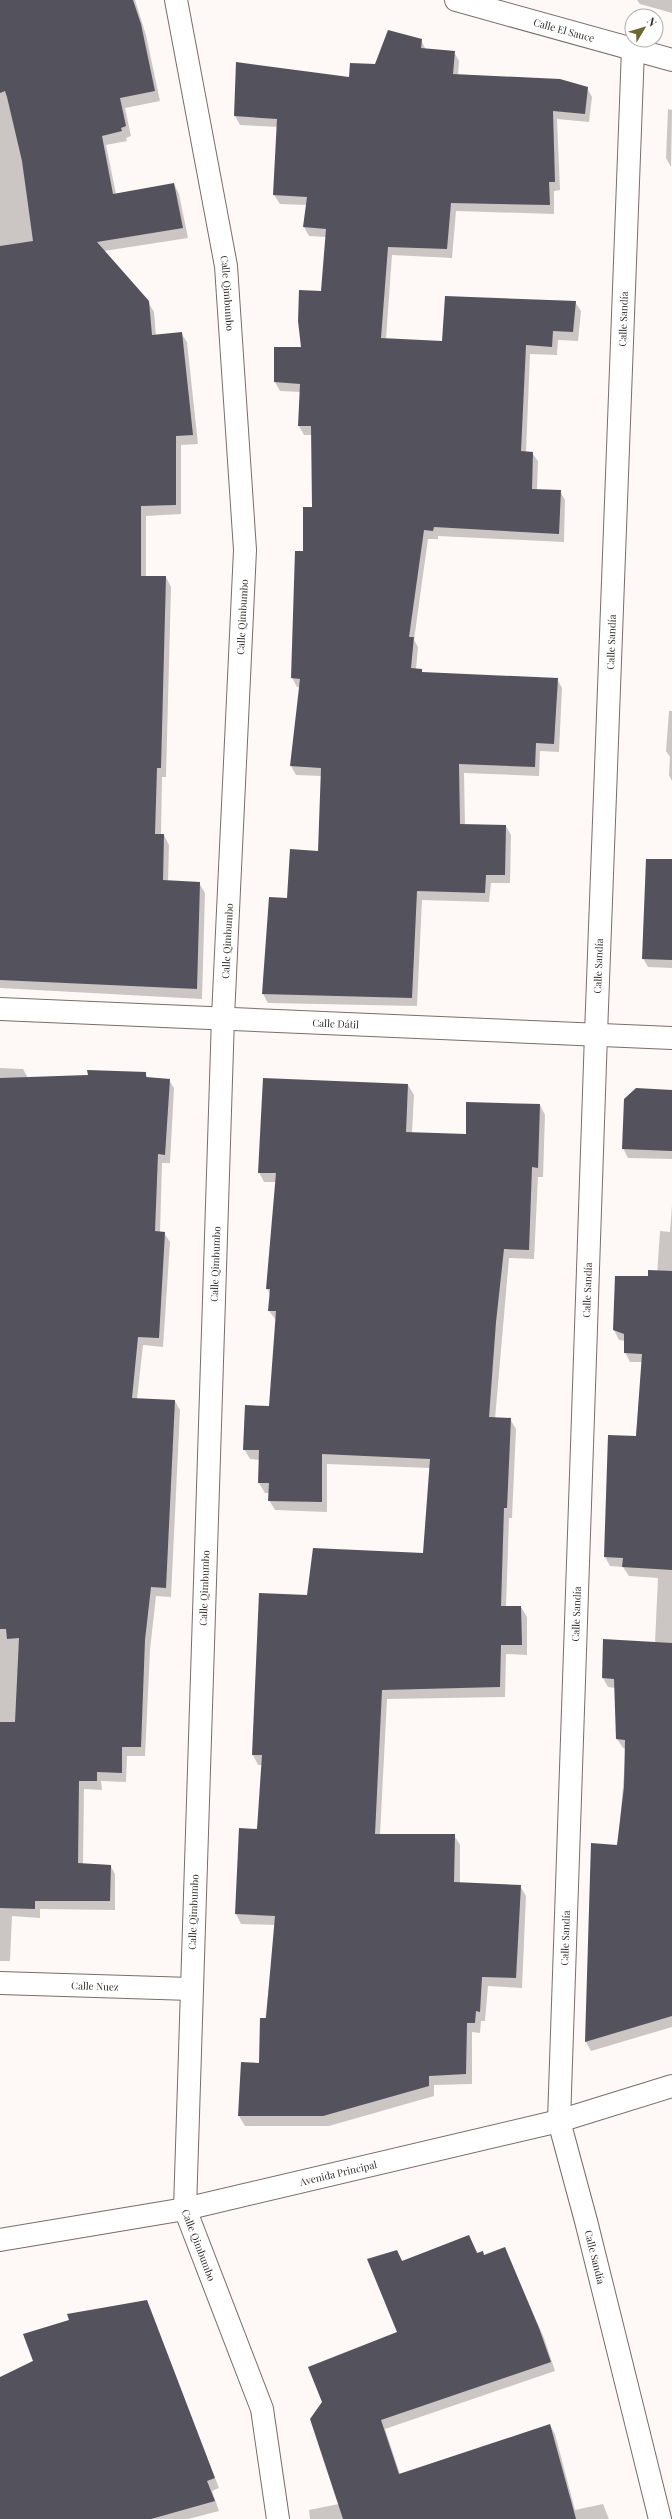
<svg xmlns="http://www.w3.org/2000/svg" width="672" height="2519" viewBox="0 0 672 2519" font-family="'Playfair Display',serif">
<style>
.shadow{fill:#0003}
.building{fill:#54525d}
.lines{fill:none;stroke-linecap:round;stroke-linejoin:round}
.minor-casing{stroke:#796d68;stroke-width:24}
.minor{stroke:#fff;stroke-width:22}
.labels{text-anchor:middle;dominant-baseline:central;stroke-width:4;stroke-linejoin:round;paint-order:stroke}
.street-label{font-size:10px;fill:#322d2a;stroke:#fff}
</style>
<rect width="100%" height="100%" fill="#fef8f6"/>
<path class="shadow" d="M0 0H135L146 35 160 101 125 108 131 136 126 138 127 141 106 145 116 194 174 184 179 194 188 238 104 251 148 302 154 312 156 336 181 333 187 342 198 444 181 445V514L146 516V577H166L171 587 166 777H162L161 835H164L169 845 168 882 199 883 205 893 202 999 0 988Z
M637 0H672V13L640 4Z
M421 40 426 50 454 52 459 61 458 75 587 88 592 97 589 122 557 119 560 190 554 191V214L456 211 452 258 392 255 386 339 443 342 575 302 581 311 578 341 558 340 557 355 530 354 526 452 532 453 538 461 537 490 560 491 565 500 564 542 438 536V539H428L414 640 418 647 416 670H421L423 673 557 679 562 688 559 752 540 751 539 776 464 773 465 825 506 826 511 835 510 883H491L489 902 422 900 417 1006 268 1003 263 994 270 898 287 899 319 852 322 776 296 775 291 766 300 687H297L292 678 304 552 313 508 312 435H304L299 426 301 392 280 391 275 382V348H302L322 292 326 237 309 236 304 227 307 205 280 204 274 195 278 127 240 125 235 116 350 78Z
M668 109 672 110 671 167 666 158Z
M669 711H672V781L669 775 670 757 666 751Z
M672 896V968L648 967 643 958Z
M0 1068 23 1069 28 1078 145 1073 148 1078 169 1080 174 1088 170 1163H162L160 1233H164L170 1242 163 1347 143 1345 137 1399 175 1401 180 1410 171 1597 156 1596 150 1650 145 1756H127L126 1782 101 1781 102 1790 84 1789 83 1864 110 1865 115 1874V1910L40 1909V1918L12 1916 10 1961H0Z
M408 1085 414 1095 412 1133 467 1135 540 1105 545 1115 543 1177H538L534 1259 509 1258 495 1419H510L516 1429 512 1518H509L506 1607H521L527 1617V1655L506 1654 505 1697 387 1699 380 1835H454L460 1845V1883L520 1886 526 1896 522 1988 488 1986 485 2021H481L480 2033 472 2032V2084L434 2085V2096L329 2126H245L239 2116 242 2063 260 2064 276 1925 241 1924 236 1914 240 1829 258 1830 263 1765H258L253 1755 308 1596 424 1554 430 1468 327 1464V1512L275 1510 269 1500 270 1493H265L259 1483 260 1460 250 1459 244 1449 270 1407 276 1320 269 1311 270 1295 267 1288 277 1182H264L259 1172Z
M672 1091V1159L628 1158 623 1148Z
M672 1205V2027L591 2051 586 2042 592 1844 618 1846 626 1749 623 1748 617 1739 615 1688 608 1687 603 1678 604 1641 655 1643 658 1578 629 1576 623 1567 610 1566 605 1557 636 1437 642 1362H630L625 1352V1341L619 1340 614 1330 657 1276 660 1231 670 1232Z
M469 2236 478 2254 484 2256 504 2248 544 2338 555 2371 385 2429 400 2474 550 2425 555 2434 575 2510 603 2504 609 2519H310L309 2510 339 2504 398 2332 397 2252 403 2262Z
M147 2302 219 2488 212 2491 219 2511 188 2519H0V2378Z"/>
<path class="building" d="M0 0H133L141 24 155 91 120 98 126 126 121 128 122 131 102 136 113 194 174 183 183 228 97 242 149 301 152 335 182 332 193 435 176 436V505L141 506V576H166L161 768H157L155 834H164L163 880 200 882 197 989 0 980V246L33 241 22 161 7 97 5 91 0 93Z
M388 30 422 39 421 48 455 51 453 74 560 79 588 87 585 114 553 111 555 182H549L550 205 451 203 447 249 388 247 381 338 442 341 445 296 576 301 573 332 553 331 552 347 526 345 521 451 533 452 532 489 561 490 559 534 434 527 433 531 424 530 409 637H414L411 668 422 669V672L558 678 554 744 536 743 535 767 459 764 460 824 506 825 505 875H486L485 893 417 891 412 998 262 994 269 897 287 898 290 849 318 851 321 768 290 766 300 679 291 678 295 551H303V507H312L311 426H298L300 384 274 382V347H301L298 321 299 290 321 291 326 229 303 227 307 197 273 195 277 119 234 116 236 62 349 77 350 63 375 64Z
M646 859H672V960L642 959Z
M87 1070 146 1072V1077L170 1079 165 1155 158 1154 155 1231 165 1232 159 1338 138 1337 132 1398 175 1400 166 1588 151 1587 145 1640 141 1747H122V1773L97 1772V1781H79L78 1863 111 1865 110 1901H35V1909L0 1908V1722H15L19 1638 7 1639 6 1629H0V1078L88 1075Z
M263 1078 408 1084 406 1132 466 1134V1102L540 1104 538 1168 532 1167 529 1250 504 1249 496 1322 489 1417 511 1418 507 1508H504L501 1606H521L522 1645H501L500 1687 382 1690 375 1834H455L454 1882 521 1885 516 1978 482 1977 480 2012 476 2011 475 2023H467L466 2074 429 2076V2086L323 2116H238L241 2062 259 2063 260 2018H266L275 1916 235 1914 239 1828 257 1829 262 1755H252L259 1593 307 1595 313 1548 423 1553 430 1459 322 1454V1502L268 1501 269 1483H258L259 1450H243L245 1405 269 1406 276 1311H268L270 1289H266L276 1173H258Z
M636 1088 672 1090V1151L622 1149 624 1099Z
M648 1270 672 1271V1570L622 1567 623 1558 604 1557 608 1435 636 1436 642 1354 624 1353V1334L613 1330 615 1276H648Z
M603 1639 672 1643V2016L585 2042 591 1843 617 1845 624 1787 625 1740 616 1739 614 1679 602 1678Z
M469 2235 477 2253 483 2251 484 2255 505 2247 539 2328 551 2362 381 2420 399 2474 550 2424 576 2519H343L310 2419 322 2402 308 2367 397 2332 367 2259 397 2250 402 2261Z
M147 2300 215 2478 207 2481 215 2501 151 2519H0V2377L33 2361 23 2334 69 2320 67 2314Z"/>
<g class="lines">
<g class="minor-casing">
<g id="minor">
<path id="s1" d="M176 0 226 266 245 550 223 1017 185 2209 262 2409 278 2519"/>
<path id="s2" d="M456 0 672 60"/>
<path id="s3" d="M633 49 596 1034 559 2121 586 2221 660 2519"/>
<path id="s4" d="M0 1009 672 1038"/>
<path id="s5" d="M0 1983 191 1989"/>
<path id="s6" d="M0 2240 185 2209 559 2121 672 2086"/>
</g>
</g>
<use href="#minor" class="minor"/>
</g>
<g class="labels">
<g class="street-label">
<text stroke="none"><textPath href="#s2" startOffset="112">Calle El Sauce</textPath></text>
<text stroke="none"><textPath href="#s1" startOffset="298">Calle Qimbumbo</textPath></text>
<text transform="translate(623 319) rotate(-88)">Calle Sandía</text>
<text transform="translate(242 617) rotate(-87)">Calle Qimbumbo</text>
<text transform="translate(611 642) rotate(-88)">Calle Sandía</text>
<text transform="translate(227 941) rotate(-87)">Calle Qimbumbo</text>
<text transform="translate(598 966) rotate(-88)">Calle Sandía</text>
<text stroke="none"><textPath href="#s4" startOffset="336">Calle Dátil</textPath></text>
<text transform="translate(215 1264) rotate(-88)">Calle Qimbumbo</text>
<text transform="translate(587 1290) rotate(-88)">Calle Sandía</text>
<text transform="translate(204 1588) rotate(-88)">Calle Qimbumbo</text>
<text transform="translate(576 1614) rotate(-88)">Calle Sandía</text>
<text transform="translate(193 1912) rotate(-88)">Calle Qimbumbo</text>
<text transform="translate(565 1938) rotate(-88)">Calle Sandía</text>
<text stroke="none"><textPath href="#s5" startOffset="95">Calle Nuez</textPath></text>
<text stroke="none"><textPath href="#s6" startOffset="345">Avenida Principal</textPath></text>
<text stroke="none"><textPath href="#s1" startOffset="2254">Calle Qimbumbo</textPath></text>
<text stroke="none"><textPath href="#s3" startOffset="2214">Calle Sandía</textPath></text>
</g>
</g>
<g transform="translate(644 28) rotate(52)"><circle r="19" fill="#ffffff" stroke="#adabaa"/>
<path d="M0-3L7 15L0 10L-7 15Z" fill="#6d6733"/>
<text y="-6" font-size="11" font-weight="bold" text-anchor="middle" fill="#322d2a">N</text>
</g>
</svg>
